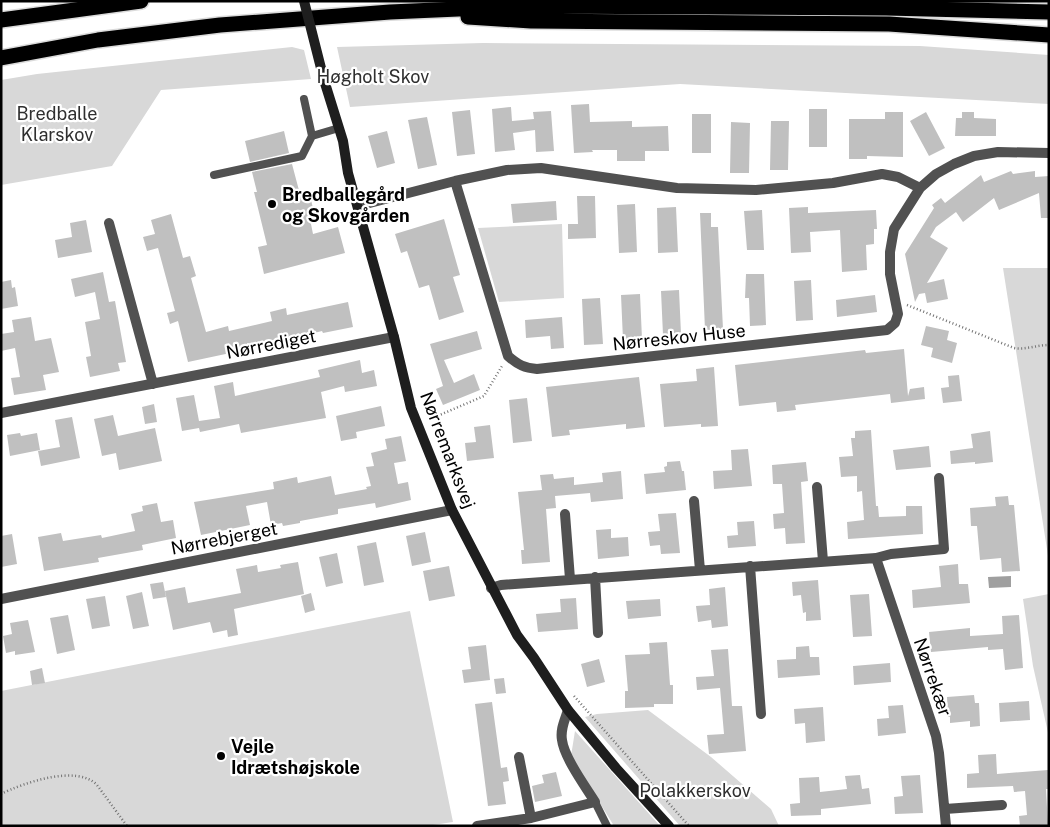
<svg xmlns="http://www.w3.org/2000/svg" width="1050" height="827" viewBox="0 0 1050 827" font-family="'Public Sans',sans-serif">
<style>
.green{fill:#d8d8d8}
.water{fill:#9f9f9f}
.building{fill:#c0c0c0}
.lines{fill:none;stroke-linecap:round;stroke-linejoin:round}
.highway-casing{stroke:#dbdbdb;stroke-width:18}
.path{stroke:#737373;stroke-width:2.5;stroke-dasharray:1 2.5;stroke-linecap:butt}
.lane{stroke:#515151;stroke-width:8}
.street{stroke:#515151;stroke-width:10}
.secondary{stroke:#1e1e1e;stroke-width:10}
.highway{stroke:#000;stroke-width:15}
.secondary-bridge{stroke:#1e1e1e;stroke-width:10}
.poi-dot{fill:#000;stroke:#fff;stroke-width:2}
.labels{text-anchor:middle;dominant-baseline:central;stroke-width:4.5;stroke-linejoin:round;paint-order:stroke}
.park-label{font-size:18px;fill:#2f2f2f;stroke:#fff}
.poi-label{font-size:18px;font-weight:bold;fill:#000;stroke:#fff;text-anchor:start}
.street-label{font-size:18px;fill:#000;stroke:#fff}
</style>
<rect width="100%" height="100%" fill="#fff"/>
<path class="green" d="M483 43 920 46 1049 55V104L680 84 350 107 337 47Z
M292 47 304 50 311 79 161 90 112 166 1 185V80L37 74Z
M562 224 564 298 499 302 478 228Z
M1003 268H1049V562Z
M1049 594V737L1033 666 1023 599Z
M410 611 453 822 426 826H1V691Z
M648 710 711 757 771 809 779 826H680L585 717 597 714Z
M575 731 660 826H614L571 756Z"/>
<path class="water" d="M1011 576V587L989 588 988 577Z"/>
<path class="building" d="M589 104 590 122 632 121V127L668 126 669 151H645V161H617V150H592L593 152 574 153 571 105Z
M511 107 512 121 534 119 533 112 551 111 554 151 536 152 535 130 513 133 515 150 495 152 492 109Z
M809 109H827V147H809Z
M470 110 475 154 457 156 452 112Z
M885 112H903V157L867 156V159H849V119H885Z
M926 112 945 148 929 156 910 121Z
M962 112H974V118L996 119V136H955L956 118H962Z
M692 114H711V153H692Z
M427 117 437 165 418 169 408 120Z
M771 121H789L788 170H770Z
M731 122 750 123 749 173H730Z
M284 131 289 153 250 162 245 141Z
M387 131 395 163 377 168 368 136Z
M292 164 301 198 310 196 313 208 308 209 313 234 338 227 345 253 264 274 258 247 267 245 254 192H257L252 172Z
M1011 171 1013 174 1035 171V177L1049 176V218H1041L1039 193 999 210 994 198 963 222 956 212 936 227 930 237 948 248 927 283 944 279 948 299 927 303 925 293 919 294 915 302 905 254 934 208 932 205 941 198 945 203 981 175 984 182Z
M577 196H595L596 238 568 239V224H578Z
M556 201 557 220 513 223 511 204Z
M635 204 637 252 619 253 617 205Z
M676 207 678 252 658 253 657 208Z
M808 207V213L876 210 877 229H874V244L866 245 867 270 842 272 840 230 810 232 811 252 791 253 789 208Z
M762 210 764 250H747L744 211Z
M700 213H711V227H718L723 329 705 330Z
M171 214 183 258 190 256 196 276 191 278 206 332 228 326 229 331 272 321 270 312 286 308 287 315 348 302 353 327 323 333 322 331 302 336 301 334 234 349 235 352 188 362 178 321 170 324 167 313 175 311 158 248 147 251 143 237 155 234 151 220Z
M444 219 460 275 453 277 464 312 439 320 429 285 419 288 407 251 401 253 395 234Z
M86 220 92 252 58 258 55 240 72 237 70 223Z
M103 272 109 302 115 301 126 362 118 363 120 371 90 377 86 357 91 356 85 322 100 319 95 292 75 297 71 279Z
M746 274H764L766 325 750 326 749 298H745Z
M11 280 12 288 15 287 18 306 1 309V282Z
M811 280 813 320 796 321 794 281Z
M679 290 681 334 663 335 661 291Z
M640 294 642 339 623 340 621 295Z
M875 295 877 312 837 317 836 300Z
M600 298 603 344 584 345 582 299Z
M31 317 35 341 51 338 59 372 43 375 46 390 14 395 11 378 20 377 15 348 1 351V334L14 332 12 320Z
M562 317 564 348 551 349 550 336 526 338 525 320Z
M926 326 949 331 947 340 957 343 952 363 931 357 933 348 921 345Z
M477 331 482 349 444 360 454 383 474 374 480 390 443 405 436 389 443 386 430 344Z
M904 349 908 396 910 389 924 387 925 399 891 403 890 394 795 405 796 410 777 412 776 402 739 406 735 365 865 350 866 353Z
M360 360 362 373 374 370 377 386 345 392 344 386 321 392 326 418 241 433 239 424 200 432 199 428 182 431 176 398 194 395 199 421 220 418 214 386 233 382 235 396 320 377 318 370Z
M714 367 718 426 701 427V424L664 427 660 384 697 381 696 369Z
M959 375 962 401 943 403 941 388 949 387 948 376Z
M639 377 645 427 626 429V424L569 430 570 435 552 437 546 387Z
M527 398 532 441 513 443 509 400Z
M154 404 157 422 145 424 142 407Z
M381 406 385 426 356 432 357 438 341 441 336 416Z
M113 415 118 436 155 428 162 461 119 470 116 453 102 456 94 419Z
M72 417 80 458 41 466 38 451 60 447 55 420Z
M490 425 494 458 467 461 465 443 476 442 474 427Z
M871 430 876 506H878L879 517 906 516V506H922L923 534 848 539 847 522 864 520 862 491 857 492V476L841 477 839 457 853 456 851 438H855V431Z
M990 431 993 462 975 464V462L951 464 950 451 973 448 971 434Z
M20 433 21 436 37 433 40 450 10 456 7 435Z
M401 436 406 461 394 463 398 484 408 482 411 500 376 508 375 503 338 509V514L300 521V523L283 526 282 523 271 525 267 502 246 506 250 525 201 535 194 502 274 489 273 482 297 477 298 483 331 476 335 495 367 489 366 487 371 486 366 467 374 466 371 453 387 449 385 439Z
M929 446 931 467 896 470 893 450Z
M748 449 752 486 714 489 713 471 732 470 731 450Z
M680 461 682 471H684L686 490 646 494 644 474 665 472 664 467 667 466V462Z
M806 462 808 481 801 482 805 543 786 544 785 528 774 529 773 514 784 513 782 484H773L772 465Z
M621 471 623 499 591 502 590 493 555 496 556 508 546 509 550 562 522 564 521 550H524L518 492 542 490 540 475 553 474 554 479 574 477V485L603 482 602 473Z
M1008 496 1009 505H1014L1020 571 1002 572 1001 558 980 560 977 526H971L970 508 996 506 995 497Z
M157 503 161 522 173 520 176 538 142 545 143 550 98 558 99 562 44 571 38 537 61 533 63 541 101 535 102 538 135 531 131 514 143 511 142 506Z
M676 513 680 553 661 554 660 545 650 546 648 532 660 531 658 514Z
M754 521 756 546 728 548 727 536 738 535 737 522Z
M611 529V538L628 537 629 556 598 559 596 530Z
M425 532 431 562 412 566 406 536Z
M12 534 17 564 1 567V536Z
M376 542 384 582 364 586 357 546Z
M337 553 343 583 326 587 319 557Z
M298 562 304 594 234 609 238 635 228 637 227 630 213 633 210 622 173 630 165 591 185 587 188 603 241 593 236 569 257 565 258 572 281 568 280 565Z
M958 564 959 584H968L970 603 913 608 912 590 941 587 939 566Z
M449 566 455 596 429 601 423 571Z
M818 580 821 620 806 621V612L803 613 801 595 793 596 792 582Z
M163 582 166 597 153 599 150 584Z
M725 587 728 626 712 628 711 620 698 622 696 606 710 605 709 589Z
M142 592 149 626 133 629 126 596Z
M311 593 315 610 305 613 301 596Z
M869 594 872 636 853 637 850 595Z
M105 596 110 626 92 629 86 599Z
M576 598 578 629 538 632 536 614 561 612 560 599Z
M660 599 661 616 628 619 626 601Z
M68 615 75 650 57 654 50 618Z
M1019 615 1023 668 1005 670 1003 649 988 650V647L931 652 929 632 970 628V636L1003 634 1002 616Z
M28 620 35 652 15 655V651L6 653 3 636 12 634 10 623Z
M667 642 670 685H673V704H654V707L625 708V691H628L625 655 650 654 649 643Z
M486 645 490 680 464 683 462 670 471 669 468 647Z
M809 646 810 657H819L820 675 778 678 777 660 796 659V647Z
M728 649 732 706H742L746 751 709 754 707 735 724 734 720 688 697 690 696 677 714 676 711 650Z
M599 659 605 682 587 687 581 664Z
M890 663 891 682 854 685 853 666Z
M42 668 45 683 32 685 30 671Z
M504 678 506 693 496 694 494 679Z
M974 695 975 703H979L980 726 970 727V721L950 723V717H948L947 697Z
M1029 701 1030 720 1000 722 999 703Z
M492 702 501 768 507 767 509 781 503 782 506 804 488 806 475 704Z
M903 705 906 733 878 736 877 719 889 718 888 706Z
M823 707 825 741 806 743 805 723 795 724 794 709Z
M996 754 997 774 1048 770 1049 789H1046L1048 826H1020L1019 816 1027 815 1025 791 1014 792 1013 786 967 788V774L979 773 978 755Z
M556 772 562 796 535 802 532 786 544 783 542 775Z
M860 775 862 789 869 788 871 804 821 809V815L791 816 790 804 800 803 799 778 819 777 820 792 847 789 845 776Z
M920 775 923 813 895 814 894 797 903 796 901 776Z"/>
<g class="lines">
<g class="highway-casing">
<path id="highway" d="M468 17 531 21 889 24 1049 35
M1 20 141 1
M1 58 98 40 220 25 390 12 526 6 886 8 1049 12"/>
</g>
<path class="path" d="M907 305 1014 348C1025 350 1037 345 1049 345
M428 420 484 396 502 366
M574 696 689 826
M1 794C23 783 77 764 97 785L127 826"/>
<path class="lane" d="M304 99 312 136
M214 175 302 156 312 136 339 128
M595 802 607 826"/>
<path class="street" d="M455 181 508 356C518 365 525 368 537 369L887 330 895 323 898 314 890 274V252L894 229 920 188 936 174 954 164 974 156 998 152 1049 153
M358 206 455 181 507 170 541 168 677 188 756 190 833 183 882 174 898 177 920 188
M109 223 153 384
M1 413 394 337
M817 487 823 561
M694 501 700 570
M565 514 570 579
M876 558 936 736 939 753 946 826
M750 566 761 714
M595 577 598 633
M491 588 501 585 876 558 891 554 944 549 939 478
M1 599 452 510
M519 757 531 818
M945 809 1002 805
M477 826 531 818 595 802C585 786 564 757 562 740 560 729 565 720 568 710"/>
<path class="secondary" d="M324 80 343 141 348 173 394 337 411 408 452 510 517 635 534 658 568 710 616 768 669 826"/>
<use href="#highway" class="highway"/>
<path class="secondary-bridge" d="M304 1 324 80"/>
</g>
<g class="poi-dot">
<circle cx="272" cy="204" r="5"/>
<circle cx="221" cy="756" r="5"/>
</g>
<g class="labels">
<g class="park-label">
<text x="373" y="76">Høgholt Skov</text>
<text x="57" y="113">Bredballe<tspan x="57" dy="21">Klarskov</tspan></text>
<text x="695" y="790">Polakkerskov</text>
</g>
<g class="poi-label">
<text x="282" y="194">Bredballegård<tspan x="282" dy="21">og Skovgården</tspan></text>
<text x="231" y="746">Vejle<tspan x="231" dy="21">Idrætshøjskole</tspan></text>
</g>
<g class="street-label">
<text transform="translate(679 337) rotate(-6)">Nørreskov Huse</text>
<text transform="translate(271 344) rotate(-11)">Nørrediget</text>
<text transform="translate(448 450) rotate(69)">Nørremarksvej</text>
<text transform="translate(224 538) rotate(-11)">Nørrebjerget</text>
<text transform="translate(933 677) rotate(71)">Nørrekær</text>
</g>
</g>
<rect width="1050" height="827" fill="none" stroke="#000000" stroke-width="5"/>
</svg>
